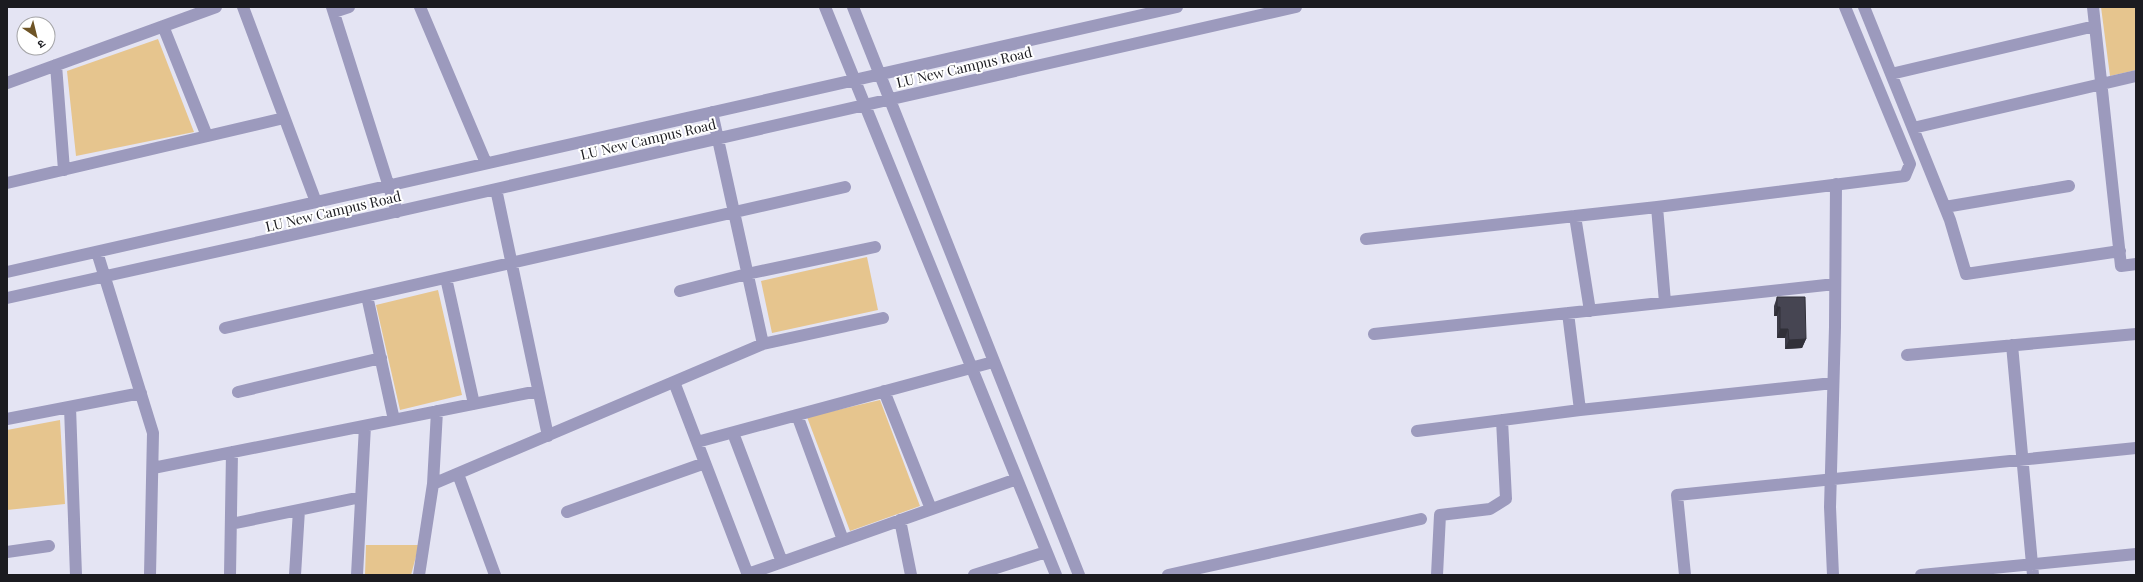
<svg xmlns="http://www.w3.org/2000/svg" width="2143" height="582" viewBox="0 0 2143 582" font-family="'Playfair Display','Noto Sans Devanagari',serif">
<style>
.park{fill:#e6c58e}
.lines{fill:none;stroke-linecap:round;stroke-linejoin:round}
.minor{stroke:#9c9abd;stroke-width:12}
.wall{fill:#3c3b47}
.shaded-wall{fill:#313039}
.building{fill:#464552;stroke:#313039}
.labels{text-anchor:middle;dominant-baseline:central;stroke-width:4;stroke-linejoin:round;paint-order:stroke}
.street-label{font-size:14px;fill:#1b1b20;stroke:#fff}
</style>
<rect width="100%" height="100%" fill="#e4e4f3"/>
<path class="park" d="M2101 7H2136V70L2110 76Z
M158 39 194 132 76 156 67 71Z
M867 257 878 310 772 333 761 281Z
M438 290 462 395 400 410 376 305Z
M880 400 920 506 850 531 807 417Z
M60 420 65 504 7 510V430Z
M366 545H419L411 575H365Z"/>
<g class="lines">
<path class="minor" d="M243 7 316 202
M332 7 397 212
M420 7 486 163
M825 7 1056 575
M853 7 1079 575
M1864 7 1950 220 1966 274 2120 251
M2093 7 2121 266 2136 264
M334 12 349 7
M163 26 207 136
M56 65 64 170
M1891 74 2095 26
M7 83 216 7
M712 112 763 344
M1913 128 2136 76
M7 183 284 118
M496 189 548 436
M1657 207 1665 302
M1945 207 2069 186
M1575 216 1590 311
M1366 239 1657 207 1905 176 1910 164 1845 7
M97 252 153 433 150 575
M7 272 1177 7
M446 278 474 404
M680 291 747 274 875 247
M367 296 394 420
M7 298 386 214 1296 7
M1568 313 1580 410
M225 328 845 187
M1374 334 1835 284
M2012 345 2033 575
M1907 355 2136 334
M674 382 748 575
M884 391 931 509
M238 392 381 358
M70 407 76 575
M797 415 843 540
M7 419 141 393
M1417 431 1580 410 1833 383
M733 433 782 562
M697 442 993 362
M153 468 538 391
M458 474 495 575
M433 484 763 344 883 318
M567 512 705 463
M900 520 911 575
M231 524 361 497
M7 552 49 546
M748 574 1017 479
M230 575 232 452
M295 575 299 510
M357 575 365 426
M419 575 433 484 437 411
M974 575 1046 552
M1168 575 1421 519
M1437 575 1440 515 1490 509 1506 499 1502 420
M1685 575 1677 495 2136 448
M1833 575 1830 507 1835 327 1836 184
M1921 575 2136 554"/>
</g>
<path class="wall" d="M1777 297 1806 339 1802 348 1785 349V338H1777V316H1774V306Z"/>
<path class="shaded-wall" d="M1777 307H1780L1777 316H1774Z
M1780 329H1788L1785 338H1777Z
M1806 339 1802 348 1785 349 1789 340Z"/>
<path class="building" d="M1777 297H1805L1806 339 1789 340 1788 329H1780V307H1777Z"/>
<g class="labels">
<g class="street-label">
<text transform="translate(964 67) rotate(-13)">LU New Campus Road</text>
<text transform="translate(648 139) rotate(-13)">LU New Campus Road</text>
<text transform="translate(333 211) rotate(-13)">LU New Campus Road</text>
</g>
</g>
<rect width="2143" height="582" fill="none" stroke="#1b1b20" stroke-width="16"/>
<g transform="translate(36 36) rotate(145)"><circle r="19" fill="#ffffff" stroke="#a4a4a6"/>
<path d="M0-3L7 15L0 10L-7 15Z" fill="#6e5426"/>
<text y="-6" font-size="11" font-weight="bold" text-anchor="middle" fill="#1b1b20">उ</text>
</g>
</svg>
